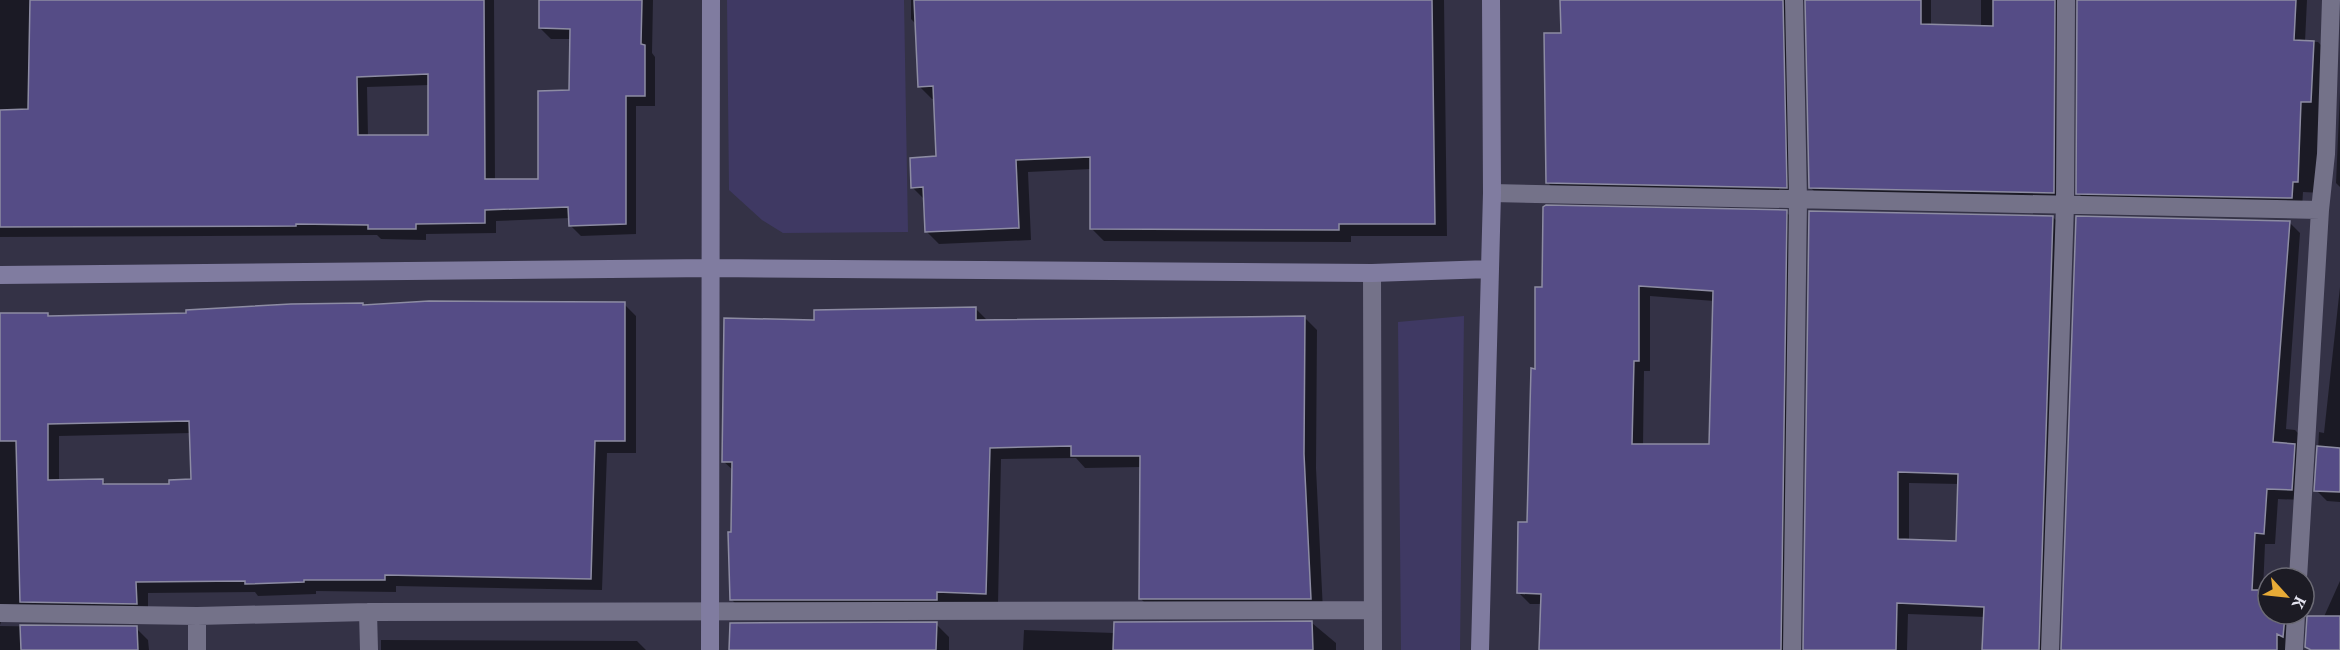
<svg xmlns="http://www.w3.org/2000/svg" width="2340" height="650" viewBox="0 0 2340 650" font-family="'PT Serif',serif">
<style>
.green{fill:#3f3963}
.shadow{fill:#0007;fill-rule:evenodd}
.building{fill:#554c86;stroke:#8d8ca3;stroke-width:1.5;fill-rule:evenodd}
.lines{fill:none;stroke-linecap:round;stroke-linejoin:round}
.street{stroke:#747289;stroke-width:18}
.secondary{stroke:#807ca0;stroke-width:18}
</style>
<rect width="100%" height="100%" fill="#343246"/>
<path class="green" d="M727 0H904L908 232 783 233 762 220 729 190Z
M1464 316 1460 650H1401L1398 322Z"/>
<path class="shadow" d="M0 0H494L495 181H539L570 91 571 39H551L540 28V0H653L652 53 655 57V106H636V234L581 236 570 225V218L496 221V233L426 234V240L381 239 377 235 0 237ZM430 85V136H368L367 87Z
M911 0H1444L1447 236H1351V242L1104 241 1091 228V169L1028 172 1031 240 939 244 927 232 925 200 912 187 938 158 936 99H932L919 86 916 24 911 19Z
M1562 0H1804L1799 1 1797 198 1558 193 1547 182 1562 34Z
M1807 0H1931V26L1981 27V0H2076L2071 1 2064 204 1822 199 1811 188Z
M2079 0H2307L2305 42H2318L2329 53 2322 193 2303 192 2302 209 2089 204 2078 193Z
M2340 92V187L2336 183Z
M1786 212 1797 223 1792 650H1541L1542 604H1530L1519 593 1529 523 1537 370V289ZM1650 296 1714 301 1711 446H1643L1644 371H1650Z
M1811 212 2053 217 2064 229 2050 650H1983L1985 617 1908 614 1907 650H1805ZM1909 483 1959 484 1958 543 1909 541Z
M2289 222 2300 233 2286 429 2295 430 2306 441 2303 500 2278 499 2275 544H2265L2263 591 2268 592V614H2289L2288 650H2063Z
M2340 287V502L2327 501 2316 490 2319 432 2324 433Z
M624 304 636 316V453H607L602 590 396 586V592L316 591V594L258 596 255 592 148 593V615L2 619 0 625V315H48L51 318 188 315 291 305ZM191 433 193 481 171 485H107L102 480 59 481V436Z
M976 309 988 321 1305 318 1317 330 1316 468 1323 611H1153L1141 599V467L1085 468 1076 458 1001 459 998 605 744 612 731 599 734 471 723 461 816 322Z
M2340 581V650H2309Z
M1312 623 1336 643V650H1023L1024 630 1115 633Z
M936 624 949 637V650H731Z
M0 626 136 628 148 640 149 650H0Z
M381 640 637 641 646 650H381Z"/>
<path class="building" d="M30 0H484L485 179H538V91L569 90 570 29 539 28V0H642L641 44 645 45V96H626V224L569 226 568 207 485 210V223L416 224V229H368V225L296 224V226L0 227V110L28 109ZM428 74V135H358L357 77Z
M914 0H1432L1435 224H1339V230L1090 229V157L1016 160 1019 228 925 232 923 187 911 188 910 158 936 156 933 86 918 87Z
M1560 0H1783L1787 188 1546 183 1544 33H1561Z
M1805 0H1921V24L1993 26V0H2055L2054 193 1809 188Z
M2077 0H2296L2294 40 2314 41 2311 102H2301L2298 182H2293L2292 198 2076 194Z
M1546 205 1787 210 1781 650H1539L1541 594 1517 593 1518 522H1527L1531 368 1535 369V287H1542L1543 207ZM1639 286 1713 291 1709 444H1632L1634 361H1639Z
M1809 211 2053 216 2039 650H1982L1984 607 1897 603 1896 650H1803ZM1898 472 1958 474 1956 541 1898 539Z
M2076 216 2290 221 2273 442 2295 444 2292 490 2267 489 2264 534 2255 533 2252 590H2268V615L2285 616 2283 637 2277 634V650H2061Z
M429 301 625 302V441H595L591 579 385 575V580H304V582L245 584V581L136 582 137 604 20 602 16 441H0V313H48V316L186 313V310L291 304 363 303V305ZM189 421 191 479 169 480V484H103V479L48 480V424Z
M976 307V320L1305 316 1304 454 1311 599H1139L1140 456H1071V446L990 448 986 594 937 592V600H730L728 532H731L732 462H722L724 318 814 320V310Z
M2317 446 2340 448V492L2314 491Z
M2307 616H2340V650H2311L2305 647Z
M1312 621 1313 650H1113L1114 622Z
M937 622 936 650H729L730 623Z
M20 625 137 626 138 650H21Z"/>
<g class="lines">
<path class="street" d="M1492 193 2320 210
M1372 273 1373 650
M2298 578 2320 210 2326 154 2331 0
M368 612 369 650
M0 613 197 616 368 612 1373 610
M197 650V616
M1792 650 1798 199 1794 0
M2050 650 2065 205 2066 0
M2294 650 2296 614"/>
<path class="secondary" d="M0 275 712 268 1372 273 1490 269
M710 650 711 0
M1480 650 1492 193 1491 0"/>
</g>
<g transform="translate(2286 596) rotate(117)"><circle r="28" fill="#1c1b24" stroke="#6c6b75" stroke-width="1.5"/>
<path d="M0-4.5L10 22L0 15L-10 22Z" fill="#e8ab37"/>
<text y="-9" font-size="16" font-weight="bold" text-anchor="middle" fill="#e3e3ef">K</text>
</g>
</svg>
